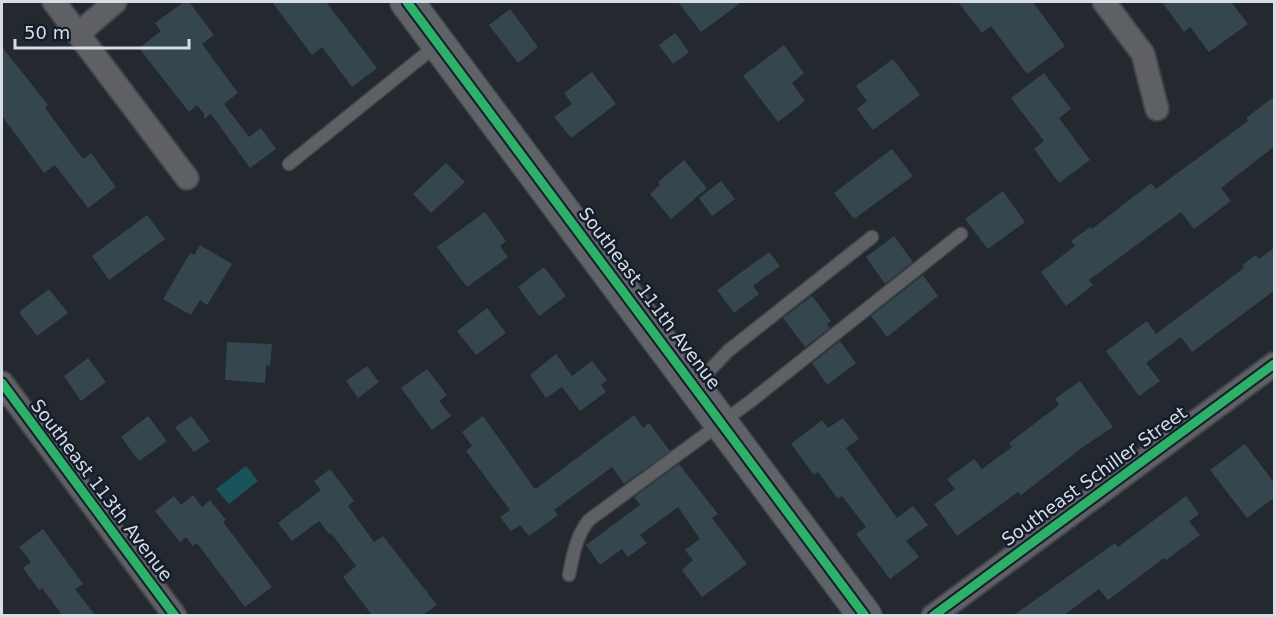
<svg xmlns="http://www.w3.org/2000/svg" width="1276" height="617" viewBox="0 0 1276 617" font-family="'DejaVu Sans',sans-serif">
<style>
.water{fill:#1b535d}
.building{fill:#36464f}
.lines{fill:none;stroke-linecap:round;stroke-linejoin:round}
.lane-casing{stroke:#40464b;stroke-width:15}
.street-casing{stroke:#40464b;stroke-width:26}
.secondary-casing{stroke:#40464b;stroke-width:36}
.lane{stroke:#5e6064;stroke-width:12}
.street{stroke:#5e6064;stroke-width:22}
.secondary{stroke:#5f6367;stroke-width:33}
.cycleway-casing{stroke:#141e2b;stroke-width:13}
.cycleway{stroke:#2db169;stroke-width:9}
.labels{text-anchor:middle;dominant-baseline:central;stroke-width:5;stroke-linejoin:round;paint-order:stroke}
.street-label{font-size:18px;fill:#d6dde6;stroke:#141e2b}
</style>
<rect width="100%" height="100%" fill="#23292f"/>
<path class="water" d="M246 466 258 481 229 504 216 489Z"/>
<path class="building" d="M184 2H189L214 35 202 44 238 93 224 104 249 137 261 128 276 149 250 168 211 114 204 119V114L197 105 189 112 139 48 161 31 155 23Z
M272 2H326L377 68 352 87 322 47 312 55Z
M678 2H742L701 32Z
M958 2H1033L1065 46 1027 74 991 26 982 33Z
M1162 2H1231L1248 24 1209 52 1190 27 1184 32Z
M510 9 538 47 518 63 489 25Z
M675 33 689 52 673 64 659 45Z
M784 45 804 73 792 83 805 101 778 122 743 76Z
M2 47 48 105 45 108 83 159 91 153 116 187 88 208 55 165 44 173 2 116Z
M893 59 920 95 873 130 857 109 867 101 856 86Z
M592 72 616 104 571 138 554 117 572 104 564 93Z
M1044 73 1071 109 1059 118 1090 160 1059 183 1034 149 1044 141 1011 98Z
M1275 96V146L1221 188 1231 201 1194 229 1181 212 1089 280 1093 285 1066 306 1041 272 1075 246 1071 241 1090 227 1092 229 1151 183 1156 189 1248 121 1246 118Z
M892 149 913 176 854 219 834 193Z
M684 160 707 188 671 219 650 194 660 185 658 182Z
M446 163 465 182 431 213 413 194Z
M721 181 735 199 712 216 699 198Z
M1003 191 1025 222 988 249 965 219Z
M485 212 506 241 500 246 508 257 467 287 437 247Z
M147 215 165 239 109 280 92 256Z
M894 236 913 262 885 284 866 257Z
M200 245 232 264 207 305 200 300 191 315 163 299 190 253 194 255Z
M1275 247V290L1192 352 1181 337 1146 363 1160 381 1139 396 1106 351 1147 321 1156 334 1244 268 1242 265 1256 255 1259 259Z
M769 252 780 266 753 286 759 294 734 313 717 290Z
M544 267 566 296 539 316 518 287Z
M923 275 938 296 887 337 871 316Z
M49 289 68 313 37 336 19 312Z
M812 296 831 321 827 324 830 328 805 347 783 318Z
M487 308 506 333 476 355 457 331Z
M840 341 856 363 827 385 812 363Z
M227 342 272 344 270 366 266 365 265 383 225 380Z
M556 354 572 376 592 361 607 380 601 385 606 392 580 411 562 387 546 398 530 375Z
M88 358 106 382 81 401 64 376Z
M367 366 379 382 358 398 346 381Z
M427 369 447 395 439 401 451 416 432 430 401 388Z
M1080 381 1113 427 1083 447 1021 495 1018 492 957 536 934 504 955 489 947 479 974 459 982 469 1012 447 1009 443 1059 405 1055 399Z
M634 415 643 428 649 423 670 451 624 484 612 467 554 510 558 515 529 536 520 525 511 531 500 517 510 510 466 451 472 446 462 432 483 416 534 488H537Z
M148 416 167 441 139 461 121 437Z
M191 416 210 441 194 452 175 427Z
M843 418 859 439 846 448 897 518 913 506 928 525 906 541 919 557 890 579 856 534 866 527 842 496 838 499 818 472 814 475 791 444 822 420 828 428Z
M1245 444 1275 484V497L1247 518 1210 470Z
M679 464 718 514 712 518 747 564 702 597 682 570 693 560 685 550 700 539 678 507 640 535 647 543 628 557 622 549 600 565 586 545 640 505 634 497Z
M330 469 354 501 348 506 374 542 383 536 437 605 423 615H372L343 577 356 566 331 533 329 534 319 521 292 541 278 523 321 490 314 481Z
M193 495 202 507 210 500 226 520 223 522 272 587 245 607 197 543 193 546 186 537 180 542 155 511 174 496 181 505Z
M1186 496 1199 514 1189 521 1200 535 1166 560 1164 558 1108 600 1099 589 1064 615H1014L1115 543 1118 547Z
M43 529 83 584 75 589 95 615H62L42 588 39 590 23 568 31 562 19 547Z"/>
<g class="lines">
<g class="lane-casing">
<path id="lane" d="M289 164 438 44
M696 385 728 351 872 237
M569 575C573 555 576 536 589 520L751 401 961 234"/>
</g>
<g class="street-casing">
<path id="street" d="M54 2 187 178
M1104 2 1143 54 1157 109
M78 34 115 2
M2 383 175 616
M933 616 1274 364"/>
</g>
<g class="secondary-casing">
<path id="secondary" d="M407 2 865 616"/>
</g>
<use href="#lane" class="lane"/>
<use href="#street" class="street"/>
<use href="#secondary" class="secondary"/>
<g class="cycleway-casing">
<path id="cycleway" d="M407 2 865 616
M2 383 175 616
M933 616 1274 364"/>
</g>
<use href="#cycleway" class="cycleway"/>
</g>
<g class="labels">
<g class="street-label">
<text transform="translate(650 298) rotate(53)">Southeast 111th Avenue</text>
<text transform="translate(1094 476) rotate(-36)">Southeast Schiller Street</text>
<text transform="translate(102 490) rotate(53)">Southeast 113th Avenue</text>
</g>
</g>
<rect width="1276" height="617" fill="none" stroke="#d6dde6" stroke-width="6"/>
<path d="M15 39v9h174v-9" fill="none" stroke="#d6dde6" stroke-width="3"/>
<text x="24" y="39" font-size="18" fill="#d6dde6" stroke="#141e2b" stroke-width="4.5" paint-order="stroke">50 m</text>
</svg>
